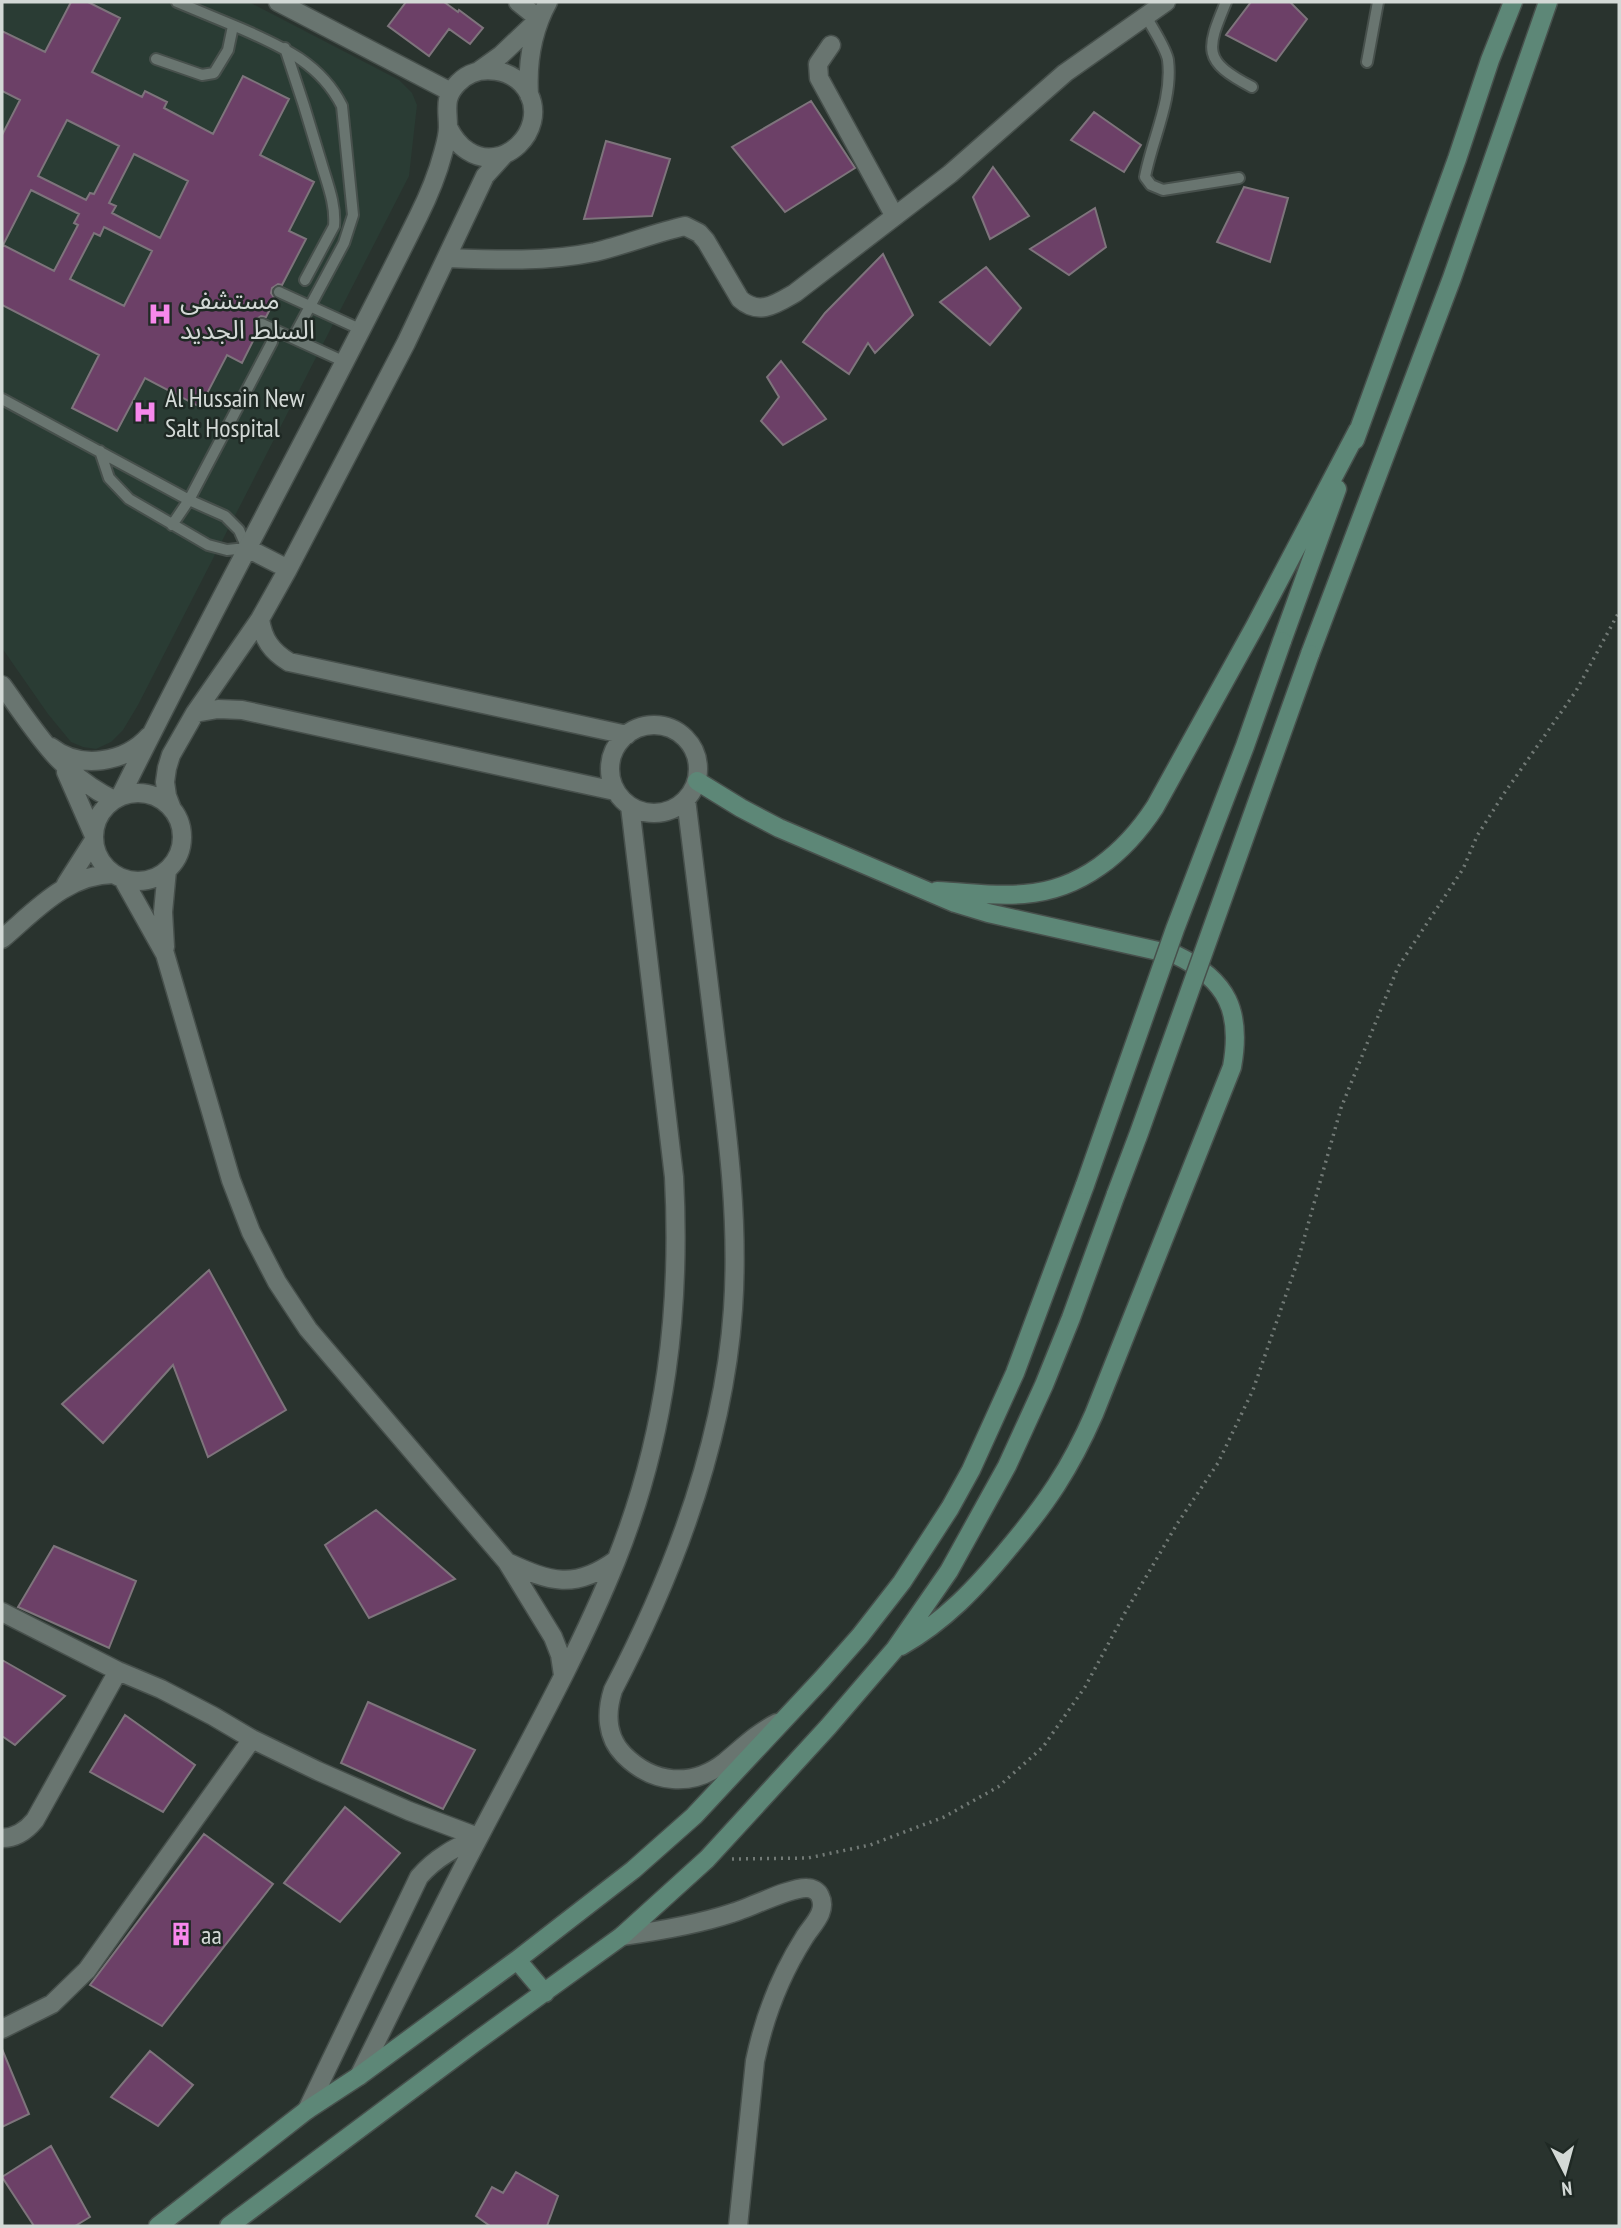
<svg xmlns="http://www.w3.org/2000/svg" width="1621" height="2228" viewBox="0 0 1621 2228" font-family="'PT Sans Narrow','Noto Sans Arabic',sans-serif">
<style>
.built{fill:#2a3c34}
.building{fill:#6c4067;stroke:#7e747c;stroke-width:2;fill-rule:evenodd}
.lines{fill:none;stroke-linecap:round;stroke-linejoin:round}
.service-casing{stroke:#47504c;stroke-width:14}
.minor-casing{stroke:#47504c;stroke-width:21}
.secondary-casing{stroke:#47504c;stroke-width:21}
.path{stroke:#727a76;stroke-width:3.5;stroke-dasharray:2 5;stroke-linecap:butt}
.service{stroke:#697570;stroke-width:10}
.minor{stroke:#697570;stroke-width:18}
.secondary{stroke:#5d8777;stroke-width:18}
.secondary-bridge-casing{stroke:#47504c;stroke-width:21;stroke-linecap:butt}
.secondary-bridge{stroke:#5d8777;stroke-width:18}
.labels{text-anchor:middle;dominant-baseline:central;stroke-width:5;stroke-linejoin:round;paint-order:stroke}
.poi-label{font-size:26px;fill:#d3d9d6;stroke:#1f2924;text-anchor:start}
</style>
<rect width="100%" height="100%" fill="#29332e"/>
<path class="built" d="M2 2H249L399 80 412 93 417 105 409 176 138 705 123 730 111 742 96 749 83 747 71 742 48 714 2 648Z"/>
<path class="building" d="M71 2H88L120 18 92 72 142 97 145 91 167 102 164 108 213 134 243 76 289 99 260 155 314 182 289 231 306 239 282 285 278 284 272 288 271 293 275 299 266 317 261 316 255 320 254 325 258 331 242 363 227 355 200 407 145 378 117 431 72 408 99 355 2 305V135L20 100 2 91V31L45 52ZM67 120 119 146 94 194 90 193 86 200 38 176ZM134 154 188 181 160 238 112 213 116 206 109 203ZM31 190 79 214 74 223 78 225 54 271 3 245ZM104 227 152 251 124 306 70 279 94 233 100 236Z
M406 2H444L458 12 459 10 483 28 470 44 449 29 429 56 388 26Z
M1251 2H1290L1307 19 1276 61 1226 35Z
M811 101 855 168 785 212 732 147Z
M1094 112 1141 145 1124 172 1071 140Z
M606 141 670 159 652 216 584 219Z
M993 167 1029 216 990 239 973 197Z
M1244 187 1288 198 1270 262 1217 242Z
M1095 208 1106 247 1069 275 1030 249Z
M883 254 913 315 875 353 868 343 849 374 803 342 825 313Z
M986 267 1021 308 990 345 940 302Z
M781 361 826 419 783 445 761 421 779 397 767 377Z
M209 1270 286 1410 208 1457 173 1365 103 1443 62 1404Z
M376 1510 455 1579 369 1618 325 1545Z
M54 1546 136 1581 109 1648 18 1607Z
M2 1660 65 1696 15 1745 2 1736Z
M368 1702 475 1750 443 1809 341 1763Z
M125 1715 195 1765 163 1812 90 1772Z
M345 1807 400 1853 340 1922 284 1883Z
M204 1834 273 1884 162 2026 90 1985Z
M2 2049 29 2114 2 2127Z
M150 2051 193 2085 158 2126 111 2097Z
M51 2146 90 2217 75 2226H34L2 2177Z
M516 2172 558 2196 547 2226H490L476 2216 492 2187 503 2193Z"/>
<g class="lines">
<g class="service-casing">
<path id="service" d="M177 2C199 11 220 20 242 29 283 47 321 64 342 106L353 215 344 243 293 338
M1226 2C1206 50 1202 61 1252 87
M1146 16C1152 28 1166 48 1168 60 1173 100 1152 139 1145 177L1151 185 1163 190 1239 178
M285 48C298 86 310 124 321 162 327 183 336 204 334 226L305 280
M156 59 202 75 214 73 228 50 233 26
M1367 62 1378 2
M279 292 362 330
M262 324 345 362
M2 399 189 500 225 516 239 530 247 548 227 550 208 545 129 499 109 478 100 451
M172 525 189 500 272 342"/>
</g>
<g class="minor-casing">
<path id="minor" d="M278 2 451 92
M518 2 539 19
M831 45 818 64 819 78 894 215
M480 70 501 55 539 19
M529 95C527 62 532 31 548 2
M448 258C497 260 547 262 595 252 625 245 654 233 685 226L699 233 706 241 740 299C759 316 776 304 795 293L950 174 1065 73 1166 2
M247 548 288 569
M260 619C263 639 271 651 289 662L627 735
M2 685C37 733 59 773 114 800
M195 713 218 709 242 710 615 791
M610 769a44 44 0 1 1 88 0a44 44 0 1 1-88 0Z
M51 747C80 770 125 763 149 736
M66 772 94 836
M94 837a44 44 0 1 1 88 0a44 44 0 1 1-88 0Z
M120 797C216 602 322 412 418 217 428 197 437 176 443 153 445 146 448 136 448 127 448 109 443 98 458 83 478 62 516 68 529 94 547 131 503 174 468 151 458 145 453 137 448 127
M686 799C697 883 707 967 717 1051 728 1137 739 1222 733 1309 724 1441 674 1573 613 1690 606 1712 606 1737 624 1755 653 1784 692 1788 725 1762 742 1748 757 1733 777 1723
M172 809 167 796 165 782 167 768 171 755 195 713 260 619 288 569 406 343 485 176 504 155
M123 879 165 954 231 1180 251 1232 277 1282 308 1329 507 1562 553 1637 560 1655 563 1675
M66 884 94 840
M2 939C35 911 67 874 114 874
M165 947 163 912 167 870
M507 1562C550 1582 575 1590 616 1560
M2 1612 118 1671 161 1689 213 1716 252 1739 318 1771 409 1811 478 1837
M2 1838C16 1838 26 1831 35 1820L118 1671
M622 1936C659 1931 696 1925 732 1913 750 1908 790 1887 807 1888 812 1888 818 1891 820 1896 828 1912 811 1926 804 1938 780 1976 764 2018 755 2061L738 2226
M2 2029 52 2004 87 1970 252 1739
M359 2076C399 1996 438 1914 480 1835 527 1745 578 1655 616 1561 666 1436 681 1310 674 1177L630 806
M307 2110 419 1877C436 1857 455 1848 478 1837"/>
</g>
<g class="secondary-casing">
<path id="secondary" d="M1355 440 1457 159 1490 60 1513 2
M1282 641 1337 489
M1310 654 1452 278 1548 2
M697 781 741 808 779 828 955 903 988 913 1176 955C1228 980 1242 1012 1232 1067L1094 1414C1070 1469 1046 1504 1008 1549 976 1588 945 1621 901 1646
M937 891C966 892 995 897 1024 894 1081 890 1125 853 1155 807L1255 626 1358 430
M517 1960 545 1993
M158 2226 307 2110 359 2076 517 1960 633 1870 694 1816 822 1679 860 1636 902 1582 950 1508 971 1470 1015 1373 1085 1185
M229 2226 474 2043 622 1936 707 1859 828 1727 895 1649 949 1571 1007 1466 1044 1385 1071 1318 1116 1194"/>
</g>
<path class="path" d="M732 1859 808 1858 870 1845 944 1817 998 1787 1043 1747 1085 1687 1126 1611 1177 1524 1218 1463 1253 1390 1298 1260 1341 1108 1398 967 1463 869 1477 836 1503 795 1576 691 1619 612"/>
<use href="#service" class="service"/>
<use href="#minor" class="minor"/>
<use href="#secondary" class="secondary"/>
<g class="secondary-bridge-casing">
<path id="secondary-bridge" d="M1085 1185 1175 929 1245 746 1282 641
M1116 1194 1139 1133 1310 654"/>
</g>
<use href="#secondary-bridge" class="secondary-bridge"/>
</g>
<defs>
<g id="hospital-bare" transform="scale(1.89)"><path d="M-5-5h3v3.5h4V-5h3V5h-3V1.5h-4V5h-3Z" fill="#f788ec" stroke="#1f2924" stroke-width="2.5" paint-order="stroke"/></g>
<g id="building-bare" transform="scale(1.89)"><path d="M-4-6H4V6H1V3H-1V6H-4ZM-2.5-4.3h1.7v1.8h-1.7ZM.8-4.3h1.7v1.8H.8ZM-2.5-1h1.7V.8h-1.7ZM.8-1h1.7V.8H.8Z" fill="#f788ec" stroke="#1f2924" stroke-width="2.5" paint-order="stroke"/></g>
</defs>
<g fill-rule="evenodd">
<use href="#hospital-bare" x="160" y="314"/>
<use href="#hospital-bare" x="145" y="412"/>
<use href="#building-bare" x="181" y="1934"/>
</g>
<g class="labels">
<g class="poi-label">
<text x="180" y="299">مستشفى<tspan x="180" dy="30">السلط الجديد</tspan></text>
<text x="165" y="397">Al Hussain New<tspan x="165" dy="30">Salt Hospital</tspan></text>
<text x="201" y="1934">aa</text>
</g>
</g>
<rect width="1621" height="2228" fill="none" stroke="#d3d9d6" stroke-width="7"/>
<g transform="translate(1565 2172) rotate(174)" stroke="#1f2924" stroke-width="5" paint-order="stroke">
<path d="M0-5L12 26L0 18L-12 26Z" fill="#d3d9d6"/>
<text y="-10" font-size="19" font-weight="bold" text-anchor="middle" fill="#d3d9d6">N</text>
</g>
</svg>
